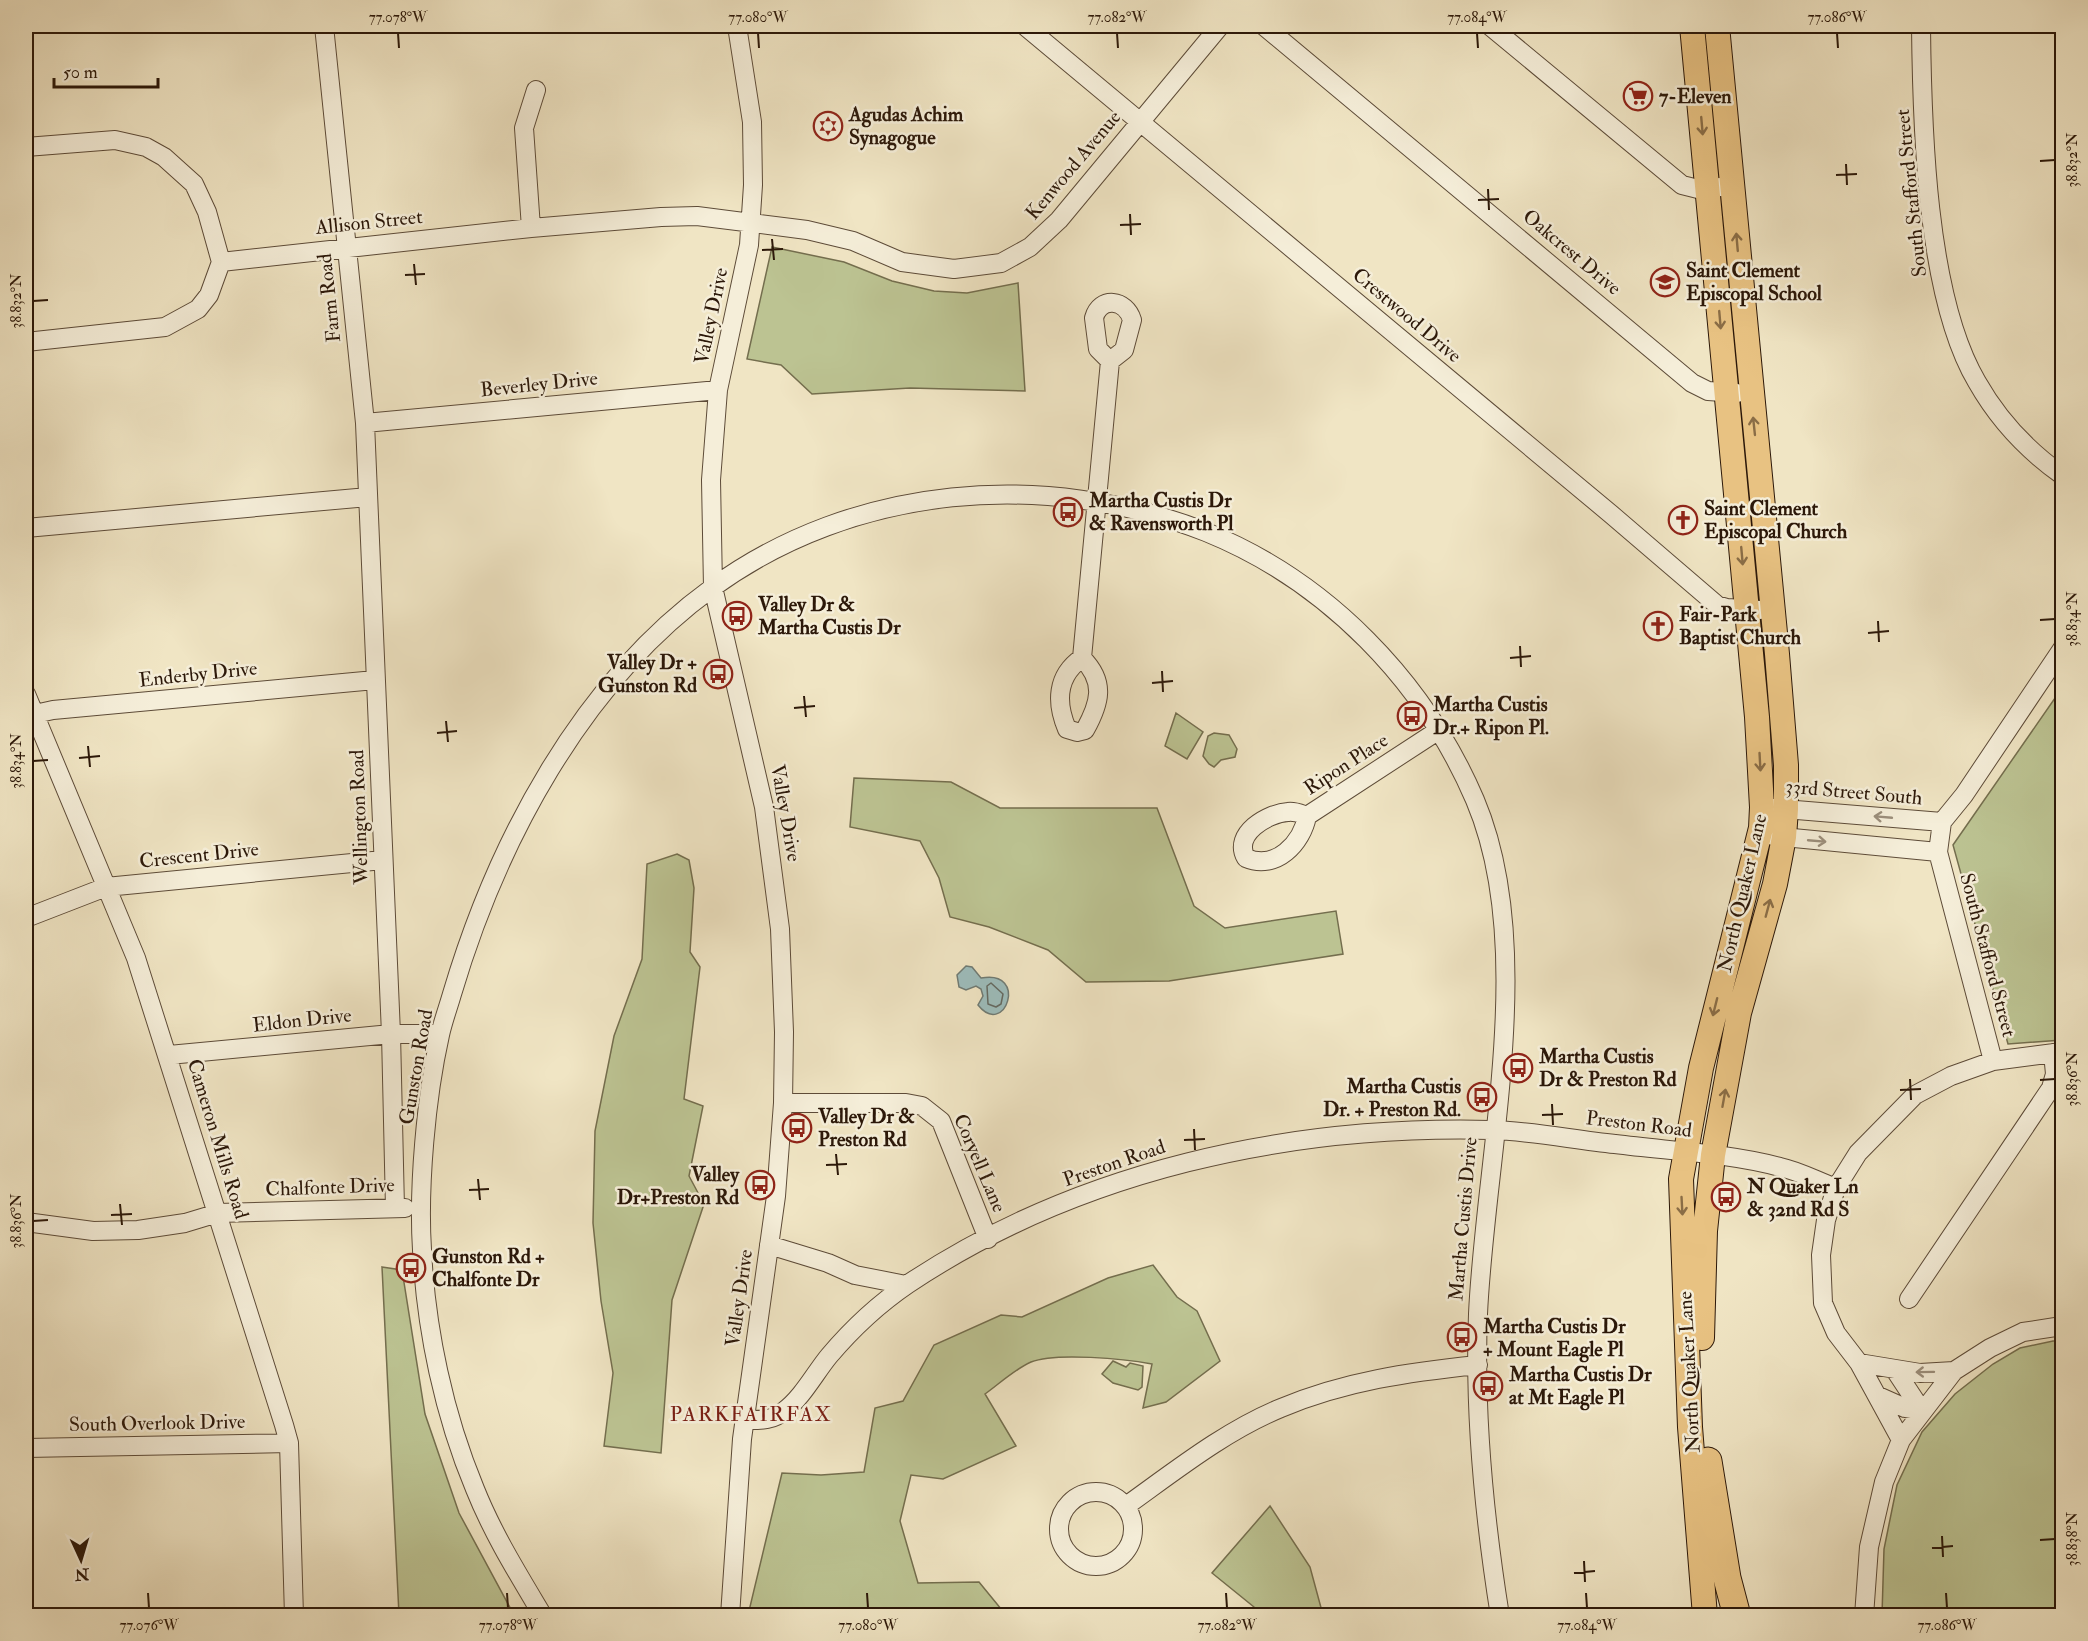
<svg xmlns="http://www.w3.org/2000/svg" width="2088" height="1641" viewBox="0 0 2088 1641" font-family="'IM FELL Double Pica',serif">
<style>
.green{fill:#bcc392;stroke:#746e4e;stroke-width:1.5}
.water{fill:#9dbdbc;stroke:#707b74;stroke-width:1.5}
.lines{fill:none;stroke-linecap:round;stroke-linejoin:round}
.shore{stroke:#646a62;stroke-width:1.5}
.minor-casing{stroke:#5d4b38;stroke-width:20}
.major-casing{stroke:#2c1809;stroke-width:26}
.highway-casing{stroke:#2c1809;stroke-width:29}
.minor{stroke:#f5eed9;stroke-width:18}
.major{stroke:#e8c282;stroke-width:24}
.highway{stroke:#e8c282;stroke-width:27}
.oneway{stroke:#8a6d46}
.oneway2{stroke:#9b8e7b}
.ticks{fill:none;stroke:#2c1809;stroke-width:2}
.labels{text-anchor:middle;dominant-baseline:central;stroke-width:5;stroke-linejoin:round;paint-order:stroke}
.poi-label{font-size:20px;font-weight:bold;fill:#2c1809;stroke:#f5eed9;text-anchor:start}
.street-label{font-size:20px;fill:#2c1809;stroke:#f5eed9}
.neighbourhood-label{font-size:21px;letter-spacing:1.5px;fill:#7a1f14;stroke:#f5eed9}
.neatline{fill:none;stroke:#2c1809;stroke-width:2}
.ticks-label{font-size:15px;text-anchor:middle;fill:#2c1809}
</style>
<rect width="100%" height="100%" fill="#f0e5c4"/>
<filter id="stains"><feTurbulence type="fractalNoise" baseFrequency=".00333" numOctaves="4"/><feColorMatrix values="0 0 0 0 .2 0 0 0 0 .09 0 0 0 0 .02 0 0 0 .5 -.17"/></filter>
<radialGradient id="worn" r=".72"><stop offset=".6" stop-color="#630" stop-opacity="0"/><stop offset="1" stop-color="#630" stop-opacity=".3"/></radialGradient>
<path class="green" d="M772 247 844 262 892 281 934 291 967 293 1018 283 1025 391 910 388 812 394 781 365 747 359Z
M2062 688V1040L2008 1044 1953 845Z
M1176 713 1203 732 1187 759 1165 746Z
M1214 733 1229 735 1237 749 1235 757 1221 760 1214 767 1209 764 1203 756 1208 736Z
M854 778 951 782 1000 808H1157L1194 906 1225 928 1336 911 1343 954 1169 981 1086 982 1048 950 989 927 950 917 939 878 920 841 850 827Z
M677 854 689 860 694 888 690 952 700 967 684 1099 703 1106 689 1176 704 1204 672 1300 661 1453 604 1446 613 1373 601 1301 593 1223 595 1131 614 1036 642 959 647 864Z
M1153 1265 1177 1297 1197 1311 1220 1361 1166 1402 1143 1408 1152 1364C1125 1359 1056 1352 1031 1362 1015 1369 999 1384 985 1394L1016 1446 943 1479 911 1475 900 1521 918 1583 979 1582 1006 1615 796 1616 793 1609 748 1615 782 1473 821 1475 864 1472 875 1408 903 1401 934 1345 1001 1315 1022 1317 1108 1278Z
M382 1267 402 1270 425 1414 459 1513 514 1615H399Z
M2053 1341H2062V1614L1882 1615 1884 1549 1897 1485 1922 1432 1955 1394 1993 1364 2020 1348Z
M1113 1361 1126 1367 1130 1363 1143 1366 1142 1387 1138 1390 1113 1383 1102 1374Z
M1270 1506 1310 1567 1323 1615H1253L1254 1607 1212 1573Z"/>
<path class="water" d="M966 966 972 967 981 978C1029 969 1005 1039 978 1005L983 996 981 989 976 986 966 990 959 987 957 975Z"/>
<g class="lines">
<path class="shore" d="M991 983 1003 994 1001 1004 996 1007 988 1004 987 986Z"/>
<g class="minor-casing">
<path id="minor" d="M324 26 365 423 391 1034 395 1208
M1025 26 1612 515 1717 605 1727 608 1760 610
M1264 26 1692 383 1708 391 1737 393
M1490 26 1682 185 1698 189 1732 186
M1921 26C1922 125 1926 296 1977 382 1998 419 2028 451 2062 475
M26 147 115 140 146 147 164 157 194 184 207 212 221 262 209 295 198 309 165 327 26 342
M531 228 524 128 536 90
M221 262 531 228 661 217 697 216 807 230 853 241 902 262 954 269 1001 263 1030 247 1059 220 1220 26
M365 423 718 390
M26 528 368 497
M1082 658 1110 361 1124 350 1132 320C1126 299 1100 296 1094 318L1098 349 1110 361
M1082 658C1106 682 1100 703 1085 730L1077 732 1067 729C1056 703 1056 676 1082 658Z
M26 694 136 958 284 1425 289 1443 294 1616
M26 716 53 710 375 680
M1773 808 1942 822
M1307 816C1302 843 1276 871 1246 858 1232 834 1268 813 1288 812 1295 811 1301 814 1307 816L1439 730
M1773 836 1938 852
M26 918 106 887 383 860
M169 1055 391 1034H440
M1993 1061 1938 852 1942 822 1964 795 2062 649
M783 1103H906L922 1106 941 1121 988 1239
M26 1222 93 1231 138 1230 185 1223 218 1213 405 1208
M769 1245 828 1263 855 1275 906 1285
M1909 1299 2051 1088 2055 1074 2053 1053
M1859 1363 1920 1373 1954 1371
M1895 1370 1922 1411
M1878 1396 1905 1408 1922 1411
M745 1420C760 1420 772 1421 784 1411 802 1398 815 1373 829 1356 851 1330 880 1303 908 1284 1079 1170 1288 1125 1491 1130 1533 1131 1574 1140 1615 1144 1670 1151 1727 1153 1780 1167 1799 1171 1817 1181 1836 1188
M1901 1440 1859 1363 1836 1333 1823 1303 1821 1255 1826 1220 1836 1188 1858 1153 1915 1095 1951 1076 1993 1061 2062 1052
M26 1448 289 1443
M1059 1529a37 37 0 1 1 74 0a37 37 0 1 1-74 0Z
M1126 1506C1175 1471 1225 1431 1281 1408 1345 1381 1410 1372 1478 1365
M543 1616C518 1574 493 1534 475 1489 444 1415 426 1330 422 1250 418 1187 426 1097 440 1035 443 1021 448 1008 452 994 497 842 581 683 712 588 854 484 1045 469 1206 532 1327 581 1424 681 1475 800 1538 948 1485 1157 1478 1314 1474 1415 1484 1516 1500 1616
M730 1616 742 1439 776 1196 783 1103 784 1032 780 929 764 807 713 587 711 480 718 390 749 245 753 185 752 122 737 26
M1864 1616 1869 1547 1884 1482 1901 1440 1954 1371 1990 1348 2023 1332 2062 1326"/>
</g>
<g class="major-casing">
<path id="major" d="M1692 26 1757 717 1762 807 1761 828 1701 1068 1681 1179 1690 1427 1705 1616
M1702 1338 1705 1231 1713 1155 1739 1013 1775 884 1784 837 1786 809V765L1777 654 1717 26"/>
</g>
<g class="highway-casing">
<path id="highway" d="M1708 1461 1727 1578 1737 1616"/>
</g>
<use href="#minor" class="minor"/>
<use href="#major" class="major"/>
<use href="#highway" class="highway"/>
</g>
<defs><path id="oneway-shaft" d="M-6 0H5M1.5-3L5.5 0L1.5 3" fill="none" stroke-width="1.6" stroke-linecap="round" stroke-linejoin="round" transform="scale(1.5)"/></defs>
<g class="oneway">
<use href="#oneway-shaft" transform="translate(1702 126) rotate(85)"/>
<use href="#oneway-shaft" transform="translate(1737 242) rotate(-95)"/>
<use href="#oneway-shaft" transform="translate(1720 320) rotate(85)"/>
<use href="#oneway-shaft" transform="translate(1754 426) rotate(-96)"/>
<use href="#oneway-shaft" transform="translate(1742 556) rotate(85)"/>
<use href="#oneway-shaft" transform="translate(1760 762) rotate(87)"/>
<use href="#oneway-shaft" transform="translate(1768 908) rotate(-75)"/>
<use href="#oneway-shaft" transform="translate(1715 1007) rotate(104)"/>
<use href="#oneway-shaft" transform="translate(1724 1098) rotate(-80)"/>
<use href="#oneway-shaft" transform="translate(1682 1206) rotate(87)"/>
</g>
<g class="oneway2">
<use href="#oneway-shaft" transform="translate(1883 817) rotate(-175)"/>
<use href="#oneway-shaft" transform="translate(1817 841) rotate(5)"/>
<use href="#oneway-shaft" transform="translate(1925 1372) rotate(179)"/>
</g>
<path class="ticks" d="M398 33 399 48M758 33 759 48M1117 33 1118 48M1477 33 1478 48M1837 33 1838 48M2040 161 2055 160M1846 164 1847 185M1836 175 1857 174M1488 189 1489 210M1478 200 1499 199M1130 214 1131 235M1120 225 1141 224M772 239 774 260M762 250 783 249M414 264 416 285M405 275 425 274M33 301 48 300M2040 620 2055 619M1878 621 1879 642M1868 633 1889 631M1520 646 1521 667M1510 658 1531 656M1162 671 1163 692M1152 683 1173 681M804 696 806 717M794 708 815 706M446 721 448 742M437 733 457 731M88 746 90 767M79 758 100 756M33 761 48 760M1910 1079 1911 1100M2040 1080 2055 1079M1900 1090 1921 1089M1552 1104 1553 1125M1542 1115 1563 1114M1194 1129 1195 1150M1184 1140 1205 1139M836 1154 838 1175M826 1165 847 1164M478 1179 480 1200M469 1190 489 1189M120 1204 122 1225M111 1215 132 1214M33 1221 48 1220M1942 1536 1943 1557M2040 1540 2055 1539M1932 1548 1953 1546M1584 1561 1585 1582M1574 1573 1595 1571M148 1593 149 1608M507 1593 508 1608M867 1593 868 1608M1226 1593 1227 1608M1586 1593 1587 1608M1946 1593 1947 1608"/>
<defs>
<g id="supermarket-ring" transform="scale(1.5)"><circle r="9.5" fill="#f5eed9" stroke="#8f2418" stroke-width="1.5"/><path d="M-6-5.5h2.5l.6 2H6L4.5 2H-2.5L-4.4-4H-6ZM-1.5 3.2a1.3 1.3 0 1 0 .1 0ZM3 3.2a1.3 1.3 0 1 0 .1 0Z" fill="#8f2418"/></g>
<g id="synagogue-ring" transform="scale(1.5)"><circle r="9.5" fill="#f5eed9" stroke="#8f2418" stroke-width="1.5"/><path d="M0-6.5L5.6 3.2H-5.6ZM0 6.5L5.6-3.2H-5.6Z" fill="#8f2418"/></g>
<g id="school-ring" transform="scale(1.5)"><circle r="9.5" fill="#f5eed9" stroke="#8f2418" stroke-width="1.5"/><path d="M0-5L7-2L0 1L-7-2ZM-4 1L0 2.5L4 1V4Q0 6-4 4Z" fill="#8f2418"/></g>
<g id="bus-ring" transform="scale(1.5)"><circle r="9.5" fill="#f5eed9" stroke="#8f2418" stroke-width="1.5"/><path d="M-5-6H5V4H4V6H2V4H-2V6H-4V4H-5ZM-3.5-4V0h7V-4ZM-3.5 1.2v1.5H-2V1.2ZM2 1.2v1.5H3.5V1.2Z" fill="#8f2418"/></g>
<g id="church-ring" transform="scale(1.5)"><circle r="9.5" fill="#f5eed9" stroke="#8f2418" stroke-width="1.5"/><path d="M-1.2-6h2.4v3.5h3.3v2.4h-3.3V6h-2.4V-.1h-3.3v-2.4h3.3Z" fill="#8f2418"/></g>
</defs>
<g fill-rule="evenodd">
<use href="#supermarket-ring" x="1638" y="96"/>
<use href="#synagogue-ring" x="828" y="126"/>
<use href="#school-ring" x="1665" y="282"/>
<use href="#bus-ring" x="1068" y="512"/>
<use href="#church-ring" x="1683" y="520"/>
<use href="#bus-ring" x="737" y="616"/>
<use href="#church-ring" x="1658" y="626"/>
<use href="#bus-ring" x="718" y="674"/>
<use href="#bus-ring" x="1412" y="716"/>
<use href="#bus-ring" x="1518" y="1068"/>
<use href="#bus-ring" x="1482" y="1097"/>
<use href="#bus-ring" x="797" y="1128"/>
<use href="#bus-ring" x="760" y="1185"/>
<use href="#bus-ring" x="1726" y="1197"/>
<use href="#bus-ring" x="411" y="1268"/>
<use href="#bus-ring" x="1462" y="1337"/>
<use href="#bus-ring" x="1488" y="1386"/>
</g>
<g class="labels">
<g class="poi-label">
<text x="1659" y="96">7-Eleven</text>
<text x="849" y="114">Agudas Achim<tspan x="849" dy="23">Synagogue</tspan></text>
<text x="1686" y="270">Saint Clement<tspan x="1686" dy="23">Episcopal School</tspan></text>
<text x="1089" y="500">Martha Custis Dr<tspan x="1089" dy="23">&amp; Ravensworth Pl</tspan></text>
<text x="1704" y="508">Saint Clement<tspan x="1704" dy="23">Episcopal Church</tspan></text>
<text x="758" y="604">Valley Dr &amp;<tspan x="758" dy="23">Martha Custis Dr</tspan></text>
<text x="1679" y="614">Fair-Park<tspan x="1679" dy="23">Baptist Church</tspan></text>
<text x="697" y="662" text-anchor="end">Valley Dr +<tspan x="697" dy="23">Gunston Rd</tspan></text>
<text x="1433" y="704">Martha Custis<tspan x="1433" dy="23">Dr.+ Ripon Pl.</tspan></text>
<text x="1539" y="1056">Martha Custis<tspan x="1539" dy="23">Dr &amp; Preston Rd</tspan></text>
<text x="1461" y="1086" text-anchor="end">Martha Custis<tspan x="1461" dy="23">Dr. + Preston Rd.</tspan></text>
<text x="818" y="1116">Valley Dr &amp;<tspan x="818" dy="23">Preston Rd</tspan></text>
<text x="739" y="1174" text-anchor="end">Valley<tspan x="739" dy="23">Dr+Preston Rd</tspan></text>
<text x="1747" y="1186">N Quaker Ln<tspan x="1747" dy="23">&amp; 32nd Rd S</tspan></text>
<text x="432" y="1256">Gunston Rd +<tspan x="432" dy="23">Chalfonte Dr</tspan></text>
<text x="1483" y="1326">Martha Custis Dr<tspan x="1483" dy="23">+ Mount Eagle Pl</tspan></text>
<text x="1509" y="1374">Martha Custis Dr<tspan x="1509" dy="23">at Mt Eagle Pl</tspan></text>
</g>
<g class="street-label">
<text transform="translate(1073 165) rotate(-50)">Kenwood Avenue</text>
<text transform="translate(1911 193) rotate(-96)">South Stafford Street</text>
<text transform="translate(369 222) rotate(-6)">Allison Street</text>
<text transform="translate(1572 252) rotate(40)">Oakcrest Drive</text>
<text transform="translate(329 298) rotate(-96)">Farm Road</text>
<text transform="translate(1407 315) rotate(40)">Crestwood Drive</text>
<text transform="translate(711 316) rotate(-78)">Valley Drive</text>
<text transform="translate(539 384) rotate(-6)">Beverley Drive</text>
<text transform="translate(198 674) rotate(-6)">Enderby Drive</text>
<text transform="translate(1346 764) rotate(-33)">Ripon Place</text>
<text transform="translate(1854 792) rotate(5)">33rd Street South</text>
<text transform="translate(786 813) rotate(80)">Valley Drive</text>
<text transform="translate(359 817) rotate(-92)">Wellington Road</text>
<text transform="translate(199 855) rotate(-6)">Crescent Drive</text>
<text transform="translate(1742 893) rotate(-77)">North Quaker Lane</text>
<text transform="translate(1988 955) rotate(75)">South Stafford Street</text>
<text transform="translate(302 1020) rotate(-6)">Eldon Drive</text>
<text transform="translate(416 1067) rotate(-80)">Gunston Road</text>
<text transform="translate(1639 1124) rotate(7)">Preston Road</text>
<text transform="translate(218 1139) rotate(73)">Cameron Mills Road</text>
<text transform="translate(980 1163) rotate(67)">Coryell Lane</text>
<text transform="translate(1114 1163) rotate(-19)">Preston Road</text>
<text transform="translate(330 1187) rotate(-2)">Chalfonte Drive</text>
<text transform="translate(1463 1219) rotate(-85)">Martha Custis Drive</text>
<text transform="translate(739 1298) rotate(-82)">Valley Drive</text>
<text transform="translate(1689 1372) rotate(-93)">North Quaker Lane</text>
<text transform="translate(157 1423) rotate(-1)">South Overlook Drive</text>
</g>
<g class="neighbourhood-label">
<text x="751" y="1414">PARKFAIRFAX</text>
</g>
</g>
<rect width="2088" height="1641" fill="none" stroke="#f0e5c4" stroke-width="66"/>
<g transform="translate(81 1560) rotate(176)" stroke="#f5eed9" stroke-width="4.5" paint-order="stroke">
<path d="M0-4.5L10 22L0 15L-10 22Z" fill="#2c1809"/>
<text y="-9" font-size="16" font-weight="bold" text-anchor="middle" fill="#2c1809">N</text>
</g>
<path d="M54 78v9h104v-9" fill="none" stroke="#2c1809" stroke-width="3"/>
<text x="63" y="78" font-size="18" fill="#2c1809" stroke="#f5eed9" stroke-width="4.5" paint-order="stroke">50 m</text>
<rect x="33" y="33" width="2022" height="1575" class="neatline"/>
<g class="ticks-label">
<text x="398" y="22">77.078°W</text>
<text x="758" y="22">77.080°W</text>
<text x="1117" y="22">77.082°W</text>
<text x="1477" y="22">77.084°W</text>
<text x="1837" y="22">77.086°W</text>
<text transform="translate(2072 160) rotate(-90)" y="5">38.832°N</text>
<text transform="translate(16 301) rotate(-90)" y="5">38.832°N</text>
<text transform="translate(2072 619) rotate(-90)" y="5">38.834°N</text>
<text transform="translate(16 761) rotate(-90)" y="5">38.834°N</text>
<text transform="translate(2072 1079) rotate(-90)" y="5">38.836°N</text>
<text transform="translate(16 1221) rotate(-90)" y="5">38.836°N</text>
<text transform="translate(2072 1539) rotate(-90)" y="5">38.838°N</text>
<text x="149" y="1630">77.076°W</text>
<text x="508" y="1630">77.078°W</text>
<text x="868" y="1630">77.080°W</text>
<text x="1227" y="1630">77.082°W</text>
<text x="1587" y="1630">77.084°W</text>
<text x="1947" y="1630">77.086°W</text>
</g>
<rect width="100%" height="100%" filter="url(#stains)"/>
<rect width="100%" height="100%" fill="url(#worn)"/>
</svg>
